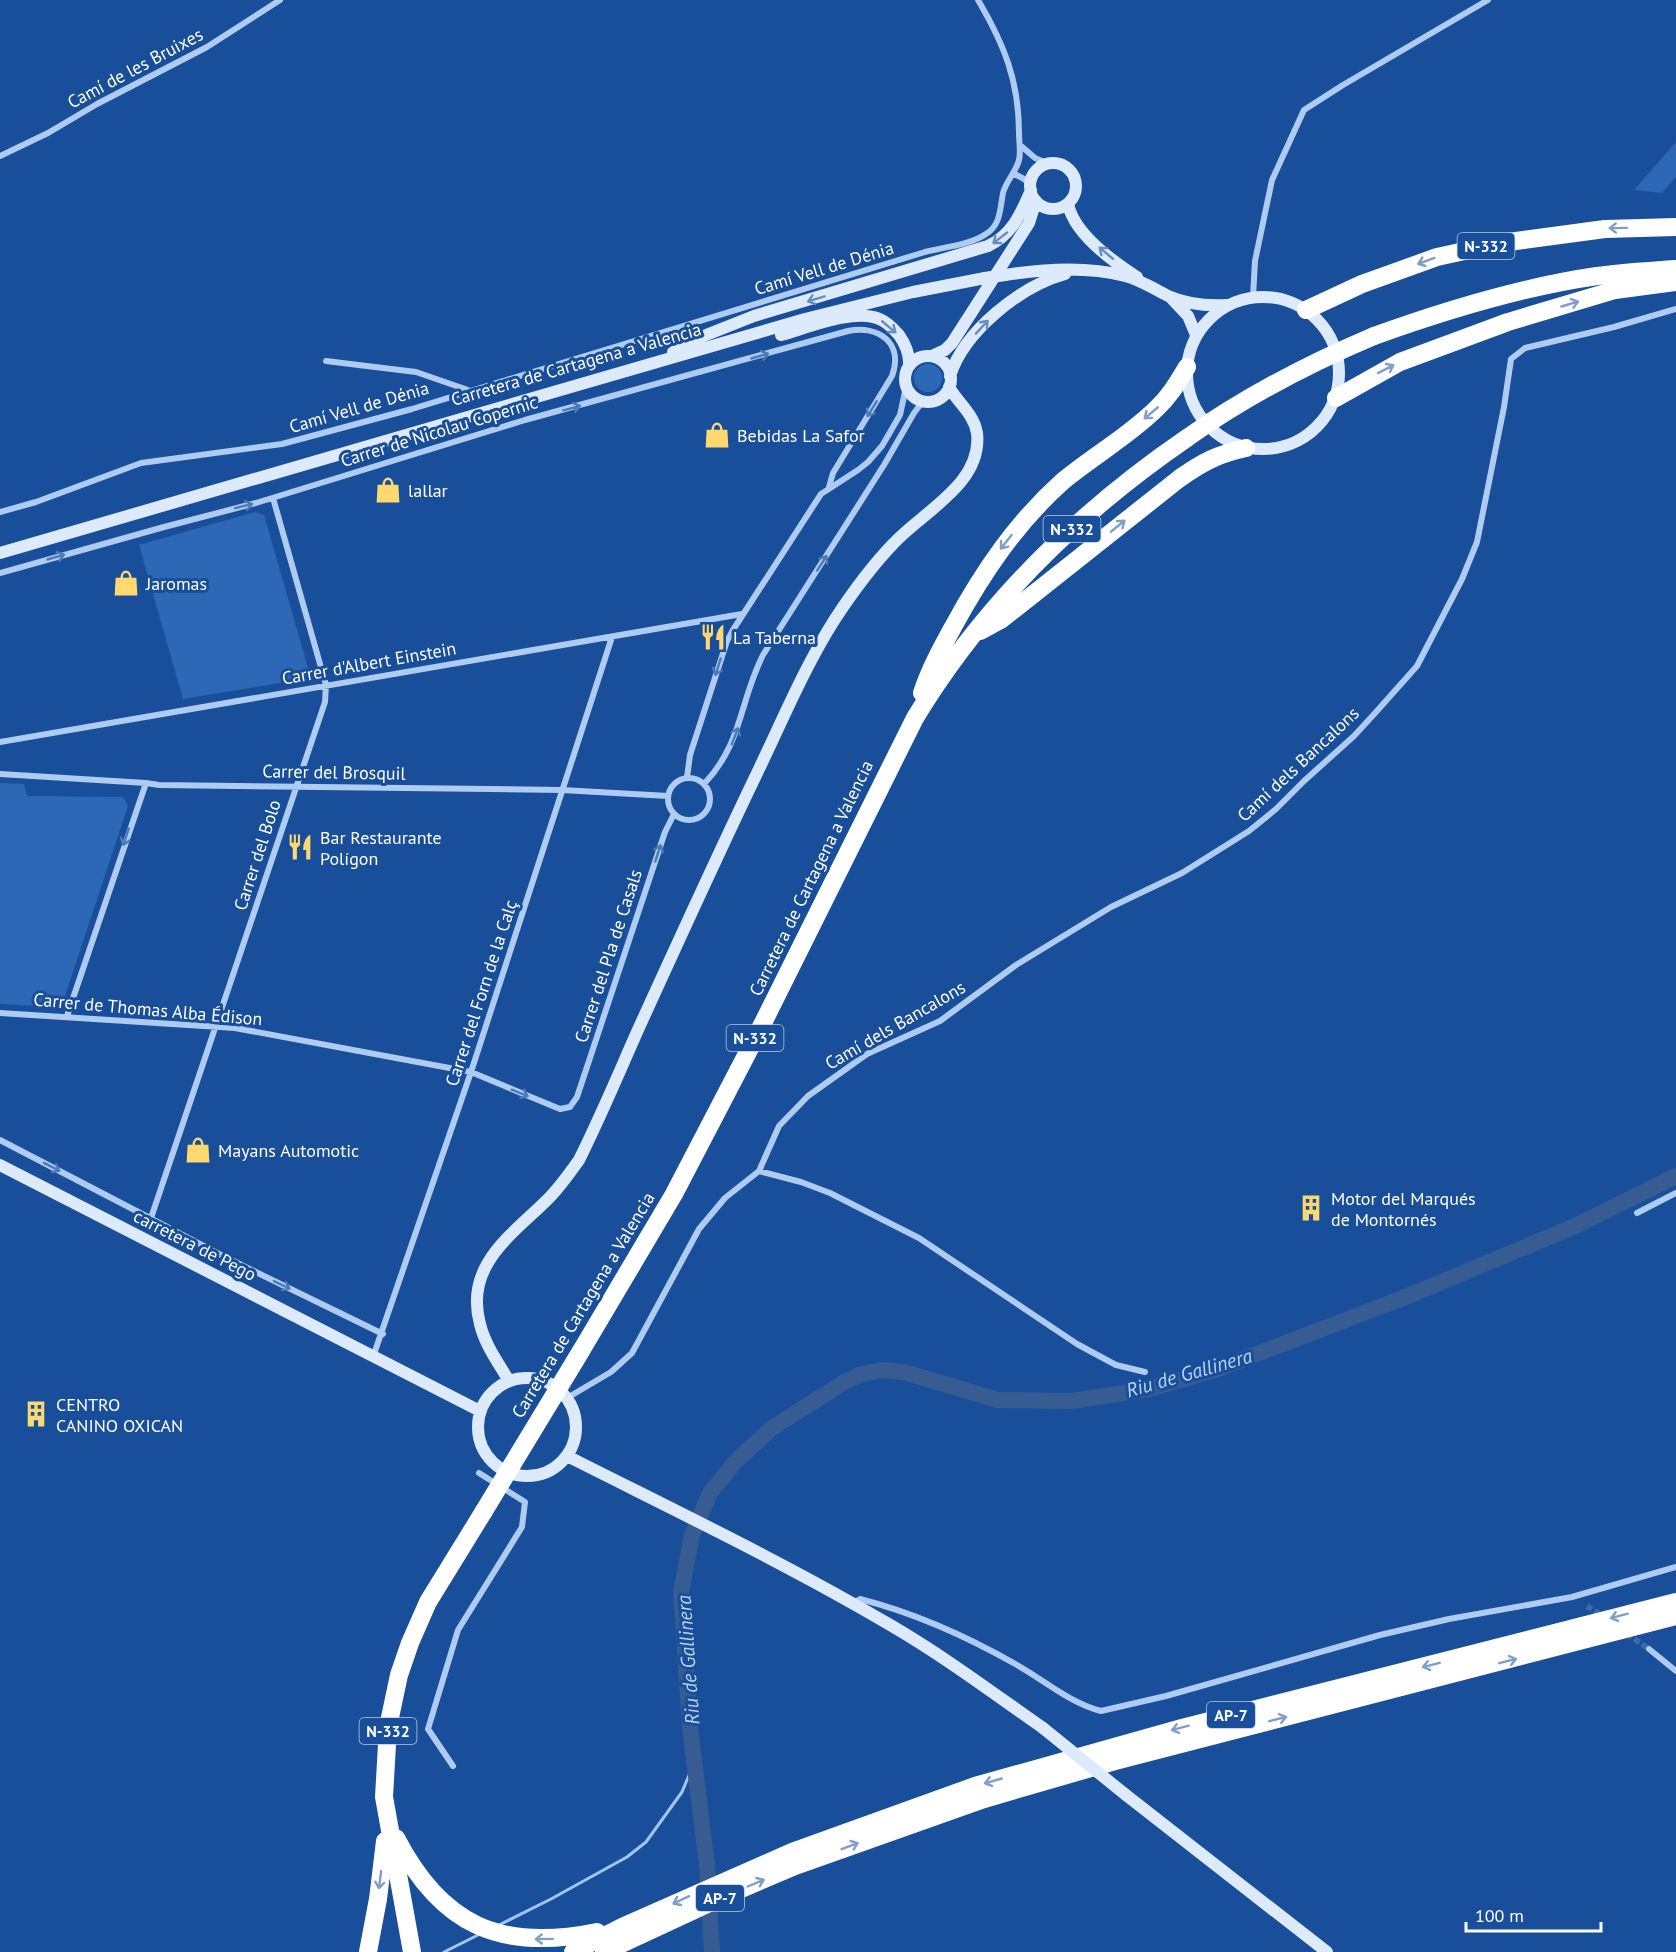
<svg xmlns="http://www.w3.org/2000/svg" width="1676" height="1952" viewBox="0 0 1676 1952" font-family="'PT Sans',sans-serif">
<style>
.green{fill:#2d68b7}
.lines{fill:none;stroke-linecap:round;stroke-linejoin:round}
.stream{stroke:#a1c5f3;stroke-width:3}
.river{stroke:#365c93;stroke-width:16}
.street-tunnel{stroke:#3c69a9;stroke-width:6;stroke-dasharray:6 3;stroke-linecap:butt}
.street{stroke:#aecbf1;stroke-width:6}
.secondary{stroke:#ddeafc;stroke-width:12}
.highway{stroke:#fff;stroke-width:18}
.secondary-bridge{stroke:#ddeafc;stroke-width:12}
.highway-bridge{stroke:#fff;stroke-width:18}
.oneway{stroke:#809ec7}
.oneway2{stroke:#678cc1}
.oneway3{stroke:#4d7ab8}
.labels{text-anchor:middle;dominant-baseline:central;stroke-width:6;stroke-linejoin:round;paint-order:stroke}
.shield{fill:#194e9a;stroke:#bacae1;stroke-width:1.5}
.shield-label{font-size:16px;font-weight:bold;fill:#fff}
.street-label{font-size:18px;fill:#fff;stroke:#194e9a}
.poi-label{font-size:18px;fill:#fff;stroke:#194e9a;text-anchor:start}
.water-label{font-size:20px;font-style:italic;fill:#bbd5f8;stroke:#194e9a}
</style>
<rect width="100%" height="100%" fill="#194e9a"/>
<path class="green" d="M1676 142V177L1662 193 1634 190Z
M914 378a14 14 0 1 1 28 0a14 14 0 1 1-28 0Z
M255 512 264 515 309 671 304 679 183 699 139 545Z
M0 783 24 784 27 796 123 797 128 806 63 1002 54 1007 0 1004Z"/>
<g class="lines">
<path class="stream" d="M499 1925 551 1899 627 1857 646 1842 682 1792 694 1763
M444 1952 480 1934"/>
<path class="river" d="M712 1952 707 1866 690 1727 681 1592 692 1535 710 1493 736 1461 772 1428 846 1381 862 1374 882 1370 904 1372 998 1400 1072 1401 1149 1389 1218 1369 1403 1298 1573 1227 1676 1176"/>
<path class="street-tunnel" d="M1587 1606 1604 1617
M1627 1634 1649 1649"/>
<path class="street" d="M1020 145 1035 158 1049 164
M0 156 48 133 97 104 207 47 280 0
M1013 173 1024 179 1031 186
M1253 297 1255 261 1272 180 1304 110 1343 85 1488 0
M326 361 416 372 468 390
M0 512 36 502 141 463 282 444 412 409 925 252C944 247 970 245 986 234 1001 225 1000 208 1003 193 1006 181 1016 172 1019 160 1021 152 1019 142 1019 133 1019 81 1004 44 978 0
M0 573 164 527 256 503 525 420 848 331C879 325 904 343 892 376L833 473 829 487
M0 742 742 614
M0 774 146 783 159 785 562 790 668 796
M687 778 690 755 727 641 733 630 821 494 858 470 868 462 882 446 900 415 906 387
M668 799a21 21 0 1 1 42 0a21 21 0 1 1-42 0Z
M704 784C743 743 739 702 763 655L884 465 914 413 923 401
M0 1013 235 1028 471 1072 560 1109 570 1107 577 1097 665 832 674 814
M67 1016 146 783
M0 1140 219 1254 383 1334
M759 1171 801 1182 830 1193 919 1238 1077 1344 1116 1365 1145 1372
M1637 1213 1676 1193
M151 1218 325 702 326 685 273 498
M373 1357 471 1072 612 637
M567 1398 611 1372 632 1353 699 1229 725 1198 759 1171 779 1126 808 1096 867 1054 940 1021 1016 965 1111 907 1182 873 1249 831 1276 809 1304 781 1354 736 1376 712 1417 666 1462 579 1477 542 1504 407 1511 359 1525 348 1614 327 1676 309
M853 1603 860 1599C915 1613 968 1637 1017 1665 1044 1680 1070 1703 1101 1711L1166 1696 1380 1635 1449 1619 1572 1597 1676 1567
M1649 1649 1676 1671
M453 1766 428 1729 458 1630 522 1527 525 1502 479 1473"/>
<path class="secondary" d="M1030 186a23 23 0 1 1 46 0a23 23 0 1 1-46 0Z
M1068 204C1074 233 1112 261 1137 277
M1005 275C1043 269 1087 266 1125 276 1141 280 1154 289 1168 296 1186 304 1207 306 1227 305
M1187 373a76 76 0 1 1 152 0a76 76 0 1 1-152 0Z
M1172 299 1188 316 1196 335
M781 335C807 328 852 309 877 318 886 321 893 328 899 335 906 345 910 354 909 366
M673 352 701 337 754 316 988 246C1013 234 1021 213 1031 190
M932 356 945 350 952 343 1029 223 1036 201
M905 379a23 23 0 1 1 46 0a23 23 0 1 1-46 0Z
M950 376C964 331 1021 286 1065 274
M0 553 805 319 913 292 985 278
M0 1165 480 1411
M478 1427a49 49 0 1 1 98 0a49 49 0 1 1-98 0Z
M509 1381C498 1362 485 1345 480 1324 464 1265 512 1235 548 1199 560 1187 569 1174 579 1160 600 1118 618 1075 637 1032 677 944 717 856 759 769 783 719 805 666 835 619 852 593 871 567 893 544 922 512 983 484 977 433 974 414 958 403 949 387
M567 1456C676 1511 787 1564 892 1626 945 1657 993 1693 1043 1728
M1126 1795 1327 1952"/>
<path class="highway" d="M1306 310 1362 284 1437 257 1501 243 1605 229 1676 227
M1374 336C1446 310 1521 287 1597 276 1623 272 1650 271 1676 269
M1336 398 1400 362 1508 322 1615 290 1676 282
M980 631 1002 619 1180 478C1203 462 1218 454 1246 448
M922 693C930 669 941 649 953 627 983 572 1016 523 1063 481 1093 456 1129 436 1157 408 1170 396 1178 382 1187 367
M581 1351 674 1194 762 1025 915 718C983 606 1079 512 1187 438
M396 1838C441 1925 500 1952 597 1932
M368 1952 378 1899 385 1841
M412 1952 384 1797 388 1727 399 1675 410 1643 428 1602 484 1511
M573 1952 622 1927 792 1852 975 1786 1182 1728 1676 1602
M604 1952 720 1898 795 1866 984 1799 1115 1761 1676 1616"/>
<path class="secondary-bridge" d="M985 278 1005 275
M1043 1728 1126 1795"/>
<path class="highway-bridge" d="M1187 438C1246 396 1308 364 1374 336
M484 1511 581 1351"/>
</g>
<defs><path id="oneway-shaft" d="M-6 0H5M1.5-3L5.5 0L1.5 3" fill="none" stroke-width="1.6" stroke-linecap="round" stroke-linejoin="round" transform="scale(1.5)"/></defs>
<g class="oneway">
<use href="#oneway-shaft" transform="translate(1618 228) rotate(179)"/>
<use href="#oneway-shaft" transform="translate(1426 261) rotate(160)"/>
<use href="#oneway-shaft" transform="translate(1570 304) rotate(-16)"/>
<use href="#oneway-shaft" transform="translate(1386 369) rotate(-27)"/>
<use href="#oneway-shaft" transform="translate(1151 413) rotate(140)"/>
<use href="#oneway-shaft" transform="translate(1118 526) rotate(-39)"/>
<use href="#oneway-shaft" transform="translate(1006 542) rotate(128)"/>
<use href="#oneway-shaft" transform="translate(1619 1616) rotate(165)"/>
<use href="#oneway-shaft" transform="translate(1508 1661) rotate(-14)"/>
<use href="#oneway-shaft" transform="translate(1431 1665) rotate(166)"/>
<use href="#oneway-shaft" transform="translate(1278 1719) rotate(-14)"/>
<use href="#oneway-shaft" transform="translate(1180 1728) rotate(165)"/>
<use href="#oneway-shaft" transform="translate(993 1781) rotate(164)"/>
<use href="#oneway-shaft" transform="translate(850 1846) rotate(-21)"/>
<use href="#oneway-shaft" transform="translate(380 1880) rotate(97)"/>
<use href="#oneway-shaft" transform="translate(756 1883) rotate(-23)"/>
<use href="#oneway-shaft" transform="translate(681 1900) rotate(155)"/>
<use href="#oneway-shaft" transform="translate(544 1939) rotate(179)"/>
</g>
<g class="oneway2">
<use href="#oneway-shaft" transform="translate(1000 238) rotate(142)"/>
<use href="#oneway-shaft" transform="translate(1106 253) rotate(-140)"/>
<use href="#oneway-shaft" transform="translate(816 299) rotate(163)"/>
<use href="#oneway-shaft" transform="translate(889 327) rotate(40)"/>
<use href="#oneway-shaft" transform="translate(982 327) rotate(-47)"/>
</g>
<g class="oneway3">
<use href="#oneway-shaft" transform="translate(760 356) rotate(-16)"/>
<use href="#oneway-shaft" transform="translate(572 408) rotate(-15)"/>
<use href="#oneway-shaft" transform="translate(872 409) rotate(122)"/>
<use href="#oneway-shaft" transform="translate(244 506) rotate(-14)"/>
<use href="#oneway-shaft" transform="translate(56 557) rotate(-16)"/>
<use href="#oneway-shaft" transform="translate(822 563) rotate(-57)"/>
<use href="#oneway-shaft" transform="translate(718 667) rotate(108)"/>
<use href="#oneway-shaft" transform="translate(735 736) rotate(-69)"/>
<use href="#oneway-shaft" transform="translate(126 837) rotate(108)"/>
<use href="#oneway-shaft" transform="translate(658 853) rotate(-72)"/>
<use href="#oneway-shaft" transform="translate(520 1093) rotate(22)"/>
<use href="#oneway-shaft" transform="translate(52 1167) rotate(27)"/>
<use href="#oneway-shaft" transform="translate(282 1285) rotate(26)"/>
</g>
<defs>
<g id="shop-bare" transform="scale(2.07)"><path d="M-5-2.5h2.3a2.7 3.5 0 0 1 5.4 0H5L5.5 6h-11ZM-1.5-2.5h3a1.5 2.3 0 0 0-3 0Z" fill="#ffd96f" stroke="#194e9a" stroke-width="2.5" paint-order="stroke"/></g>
<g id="restaurant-bare" transform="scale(2.07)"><path d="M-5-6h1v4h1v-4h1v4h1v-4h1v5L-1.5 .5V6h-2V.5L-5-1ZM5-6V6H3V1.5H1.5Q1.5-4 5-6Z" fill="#ffd96f" stroke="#194e9a" stroke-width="2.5" paint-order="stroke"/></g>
<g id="building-bare" transform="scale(2.07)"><path d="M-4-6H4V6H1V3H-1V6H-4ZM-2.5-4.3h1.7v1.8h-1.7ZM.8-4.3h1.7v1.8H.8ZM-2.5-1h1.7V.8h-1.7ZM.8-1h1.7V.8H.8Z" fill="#ffd96f" stroke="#194e9a" stroke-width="2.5" paint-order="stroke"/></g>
</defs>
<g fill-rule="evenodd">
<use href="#shop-bare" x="717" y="435"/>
<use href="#shop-bare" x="388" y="490"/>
<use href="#shop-bare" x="126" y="583"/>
<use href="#restaurant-bare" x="713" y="637"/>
<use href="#restaurant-bare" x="300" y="847"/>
<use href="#shop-bare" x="198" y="1150"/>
<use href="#building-bare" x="1311" y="1208"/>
<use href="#building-bare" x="36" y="1414"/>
</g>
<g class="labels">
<g class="shield">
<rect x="1457.5" y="233" width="57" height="26" rx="4.5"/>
<rect x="1043.5" y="516" width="57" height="26" rx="4.5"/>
<rect x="726.5" y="1025" width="57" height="26" rx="4.5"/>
<rect x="1207" y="1702" width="48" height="26" rx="4.5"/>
<rect x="359.5" y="1718" width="57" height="26" rx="4.5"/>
<rect x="696" y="1885" width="48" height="26" rx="4.5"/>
</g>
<g class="shield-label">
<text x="1486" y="246">N-332</text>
<text x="1072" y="529">N-332</text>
<text x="755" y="1038">N-332</text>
<text x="1231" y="1715">AP-7</text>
<text x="388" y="1731">N-332</text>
<text x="720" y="1898">AP-7</text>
</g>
<g class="street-label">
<text transform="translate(135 68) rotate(-28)">Camí de les Bruixes</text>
<text transform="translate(824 268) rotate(-17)">Camí Vell de Dénia</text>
<text transform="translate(576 364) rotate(-16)">Carretera de Cartagena a Valencia</text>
<text transform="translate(359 407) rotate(-16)">Camí Vell de Dénia</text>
<text transform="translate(439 431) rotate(-17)">Carrer de Nicolau Copernic</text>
<text transform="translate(369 663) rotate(-10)">Carrer d'Albert Einstein</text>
<text transform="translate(1298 764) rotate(-43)">Camí dels Bancalons</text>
<text transform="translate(334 772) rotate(1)">Carrer del Brosquil</text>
<text transform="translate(257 855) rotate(-72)">Carrer del Bolo</text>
<text transform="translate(811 878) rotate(-64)">Carretera de Cartagena a Valencia</text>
<text transform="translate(608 956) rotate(-72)">Carrer del Pla de Casals</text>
<text transform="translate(481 993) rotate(-72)">Carrer del Forn de la Calç</text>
<text transform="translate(148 1009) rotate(5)">Carrer de Thomas Alba Édison</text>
<text transform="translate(895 1025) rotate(-30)">Camí dels Bancalons</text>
<text transform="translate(195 1245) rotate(27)">carretera de Pego</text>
<text transform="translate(583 1305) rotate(-59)">Carretera de Cartagena a Valencia</text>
</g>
<g class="poi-label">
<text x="737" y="435">Bebidas La Safor</text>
<text x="408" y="490">lallar</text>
<text x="146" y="583">Jaromas</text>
<text x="733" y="637">La Taberna</text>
<text x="320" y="837">Bar Restaurante<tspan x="320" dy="21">Polígon</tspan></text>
<text x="218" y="1150">Mayans Automotic</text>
<text x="1331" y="1198">Motor del Marqués<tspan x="1331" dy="21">de Montornés</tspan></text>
<text x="56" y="1404">CENTRO<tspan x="56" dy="21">CANINO OXICAN</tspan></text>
</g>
<g class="water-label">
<text transform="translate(1189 1373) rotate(-16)">Riu de Gallinera</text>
<text transform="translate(688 1660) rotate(-94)">Riu de Gallinera</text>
</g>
</g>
<path d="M1466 1922v9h135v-9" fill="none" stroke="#ffffff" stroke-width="3"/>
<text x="1475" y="1922" font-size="18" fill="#ffffff" stroke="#194e9a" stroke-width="4.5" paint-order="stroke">100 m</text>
</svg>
